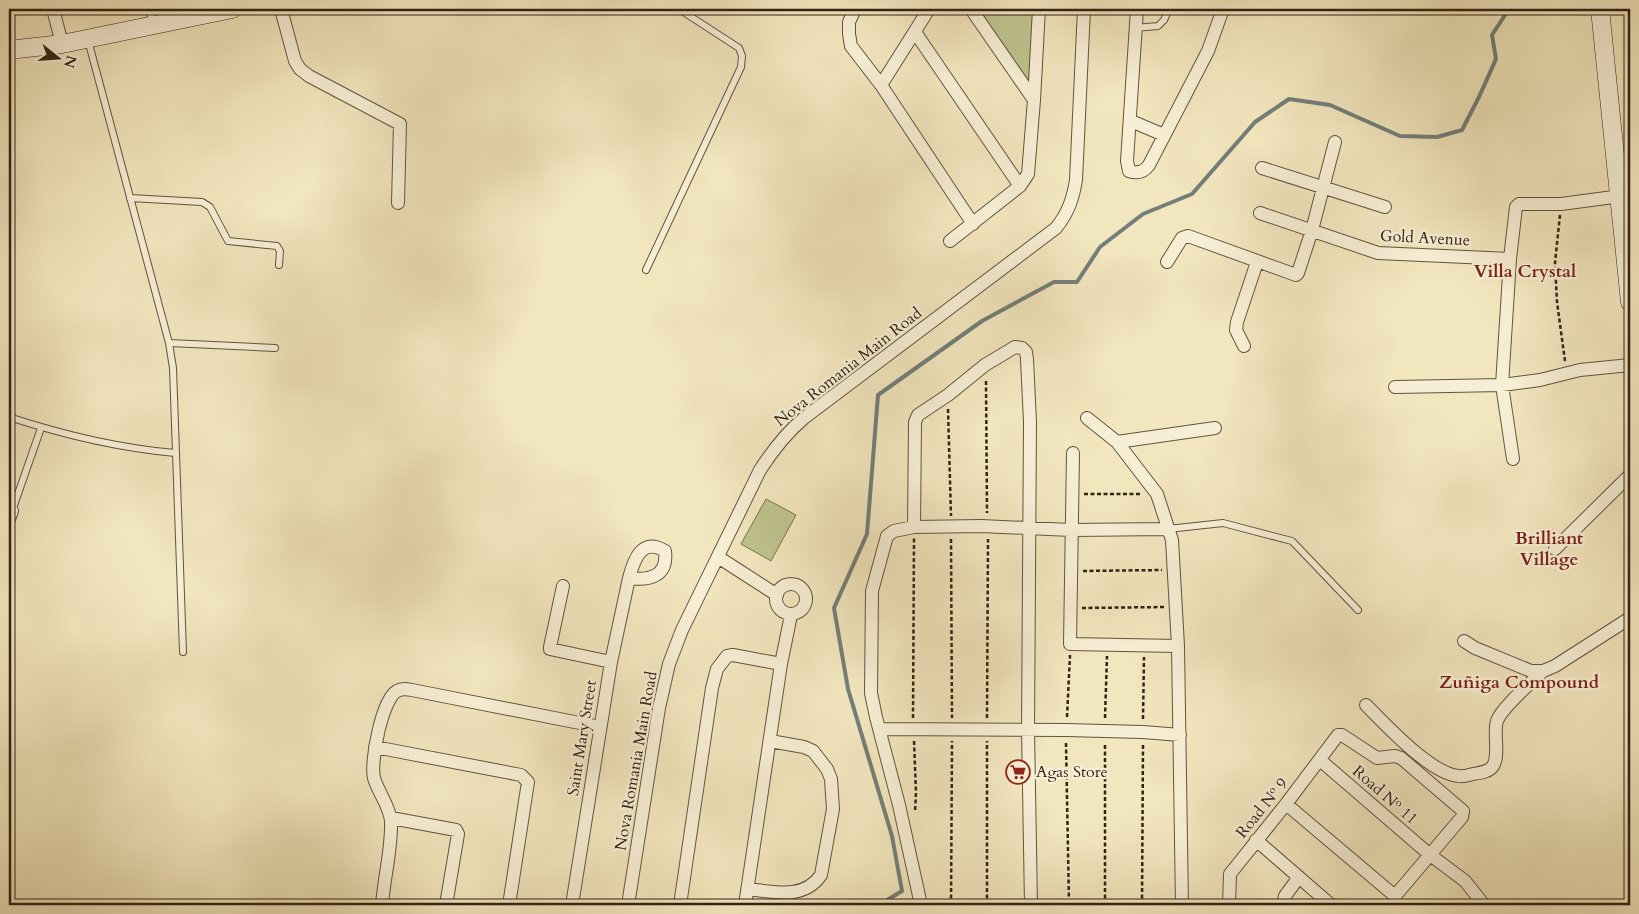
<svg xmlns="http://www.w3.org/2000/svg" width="1639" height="914" viewBox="0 0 1639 914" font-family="Cardo,serif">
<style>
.green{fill:#bfc38e;stroke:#787251}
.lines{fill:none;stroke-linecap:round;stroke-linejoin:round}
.stream{stroke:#737f79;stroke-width:4}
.lane-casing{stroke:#62533e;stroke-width:8}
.street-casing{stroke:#62533e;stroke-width:14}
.secondary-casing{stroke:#322214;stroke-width:19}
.path{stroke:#322214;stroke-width:2.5;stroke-dasharray:4 2.5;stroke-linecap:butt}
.lane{stroke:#f7efd5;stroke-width:6}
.street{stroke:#f7efd5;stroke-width:12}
.secondary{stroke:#f7efd5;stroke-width:18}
.labels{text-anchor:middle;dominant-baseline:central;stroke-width:4.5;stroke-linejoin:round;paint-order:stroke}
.street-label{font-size:16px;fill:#322214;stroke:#f7efd5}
.poi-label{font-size:16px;fill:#322214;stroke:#f7efd5;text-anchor:start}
.neighbourhood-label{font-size:18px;font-weight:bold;fill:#7a1f14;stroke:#f7efd5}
</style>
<rect width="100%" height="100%" fill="#f2e6be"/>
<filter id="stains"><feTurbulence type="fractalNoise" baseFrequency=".004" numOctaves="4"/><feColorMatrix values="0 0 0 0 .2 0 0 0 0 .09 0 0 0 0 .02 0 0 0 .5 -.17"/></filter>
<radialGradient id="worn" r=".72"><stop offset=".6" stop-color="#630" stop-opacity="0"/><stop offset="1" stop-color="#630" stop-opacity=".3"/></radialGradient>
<path class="green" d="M979 9H1033L1029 82Z
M766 499 796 515 771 561 741 544Z"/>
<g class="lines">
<path class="stream" d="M879 905 902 891 892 836 848 689 834 608 867 534 878 395 982 321 1054 282H1077L1100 247 1143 214 1192 194 1255 122 1289 99 1330 105 1400 136 1437 137 1462 130 1479 97 1496 59 1492 35 1509 9"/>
<g class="lane-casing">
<path id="lane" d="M147 9 156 24
M1135 28 1158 26 1164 20 1169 9
M88 40 169 343 173 368 183 652
M130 198 202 202 210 207 228 241 277 246 280 251 279 265
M646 270 741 67 742 56 739 48 679 9
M169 343 275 348
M9 417C64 435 118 448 175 453
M12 511 41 428
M1168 529 1223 523 1292 541 1358 610"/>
</g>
<g class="street-casing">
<path id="street" d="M53 9 62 44
M281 9 295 61 300 69 309 76 400 124 398 203
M855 9 849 22V34L851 46 881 85 973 224
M971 9 1034 100
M1137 9 1127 161 1129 171C1138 174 1144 172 1149 165L1208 51 1223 9
M915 32 1020 186
M881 85 929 9
M1131 121 1164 135
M1262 168 1385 207
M1260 213 1378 253 1510 259
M950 241 1020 186 1028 174 1034 100 1039 9
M1167 262 1182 238 1188 236 1296 275 1298 273 1312 230 1335 142
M1244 346 1236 330 1237 322 1257 262
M1395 387 1502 385 1540 380 1580 370 1630 365
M1087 418 1117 442 1157 494 1172 540 1178 646 1182 905
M1117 442 1215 428
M1073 453 1070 644 1178 646
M1513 459 1502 385 1510 259 1516 207 1519 204H1561L1621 196
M9 509 12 511 9 519
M914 527 915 422 918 415 948 395 985 365 1015 347 1022 348 1026 352 1027 359 1030 422 1028 730 1031 905
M1555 549 1630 475
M718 557 777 595
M776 599a15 15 0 1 1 30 0a15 15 0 1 1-30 0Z
M563 586 550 647V649L611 662
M1464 641 1475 648 1531 671H1543L1555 666 1630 618
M781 664 791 615
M1366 705C1386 725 1430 773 1458 776 1463 777 1469 775 1473 774 1480 773 1489 772 1493 766 1500 755 1493 734 1497 721 1502 707 1532 682 1543 671
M879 729 1066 730 1143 732 1180 735
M375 747 521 775 528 782 509 905
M1320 760 1429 854 1465 881 1484 905
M1286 804 1395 896
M391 818 456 830 458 834 446 905
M1256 840 1331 905
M748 889C774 892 804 900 821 875L833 809 831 779 827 769 813 751 804 747 770 741
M382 905C384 877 392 849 391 821 390 807 378 792 374 778 370 762 382 699 397 691 402 688 407 689 412 690L600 727
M572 905 611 662 629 578C634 559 642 537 665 551 668 576 650 581 629 578
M628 905 659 708 669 664 682 630 760 470C773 450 786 433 804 418L1056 228C1068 213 1073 199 1076 180L1084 9
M680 905 712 688 717 669 727 656 733 655 781 664 745 905
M921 905 899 805 876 717 871 693 872 591 887 536 894 531 914 527 981 526 1071 530 1168 529
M1229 905 1230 874 1286 804 1338 735H1342L1377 758 1395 756 1401 758 1463 811 1462 817 1395 896
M1283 905 1285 896 1299 877"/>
</g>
<g class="secondary-casing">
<path id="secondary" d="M1600 9 1630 302
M9 50 62 44 232 9"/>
</g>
<path class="path" d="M1560 215 1555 263 1557 302 1565 361
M986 381 987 513
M948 409 951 516
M1084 494H1141
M951 539 952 718
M1083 571 1162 570
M1082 608 1164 607
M1067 717 1070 655
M913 718 914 538
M987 718 988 539
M1105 718 1107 656
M1143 719 1144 657
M914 741 916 792 915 812
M1066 743 1069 905
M951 905 952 741
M987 905V741
M1105 905V744
M1142 905 1143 745"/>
<use href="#lane" class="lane"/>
<use href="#street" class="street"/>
<use href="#secondary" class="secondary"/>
</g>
<defs>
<g id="supermarket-ring" transform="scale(1.25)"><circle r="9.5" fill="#f7efd5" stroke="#8f2418" stroke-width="1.5"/><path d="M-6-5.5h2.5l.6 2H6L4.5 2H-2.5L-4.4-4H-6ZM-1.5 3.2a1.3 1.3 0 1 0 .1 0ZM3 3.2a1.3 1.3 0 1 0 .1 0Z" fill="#8f2418"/></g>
</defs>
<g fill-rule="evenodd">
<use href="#supermarket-ring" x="1018" y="772"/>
</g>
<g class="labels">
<g class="street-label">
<text transform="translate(1425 238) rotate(3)">Gold Avenue</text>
<text transform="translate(848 367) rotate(-38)">Nova Romania Main Road</text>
<text transform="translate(582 738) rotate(-81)">Saint Mary Street</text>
<text transform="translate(636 761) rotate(-80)">Nova Romania Main Road</text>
<text transform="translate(1385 795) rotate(41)">Road № 11</text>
<text transform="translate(1262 808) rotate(-51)">Road № 9</text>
</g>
<g class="poi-label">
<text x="1036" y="772">Agas Store</text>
</g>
<g class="neighbourhood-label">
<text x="1525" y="271">Villa Crystal</text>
<text x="1549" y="538">Brilliant<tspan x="1549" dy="21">Village</tspan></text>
<text x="1519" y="682">Zuñiga Compound</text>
</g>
</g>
<rect width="1639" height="914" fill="none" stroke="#f2e6be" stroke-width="30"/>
<rect x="10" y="10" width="1619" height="894" fill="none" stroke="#322214" stroke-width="2.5"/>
<rect x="15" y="15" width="1609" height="884" fill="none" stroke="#322214"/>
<g transform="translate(58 58) rotate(107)" stroke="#f7efd5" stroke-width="4" paint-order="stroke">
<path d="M0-4L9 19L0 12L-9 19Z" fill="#322214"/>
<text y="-8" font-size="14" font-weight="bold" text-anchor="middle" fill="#322214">N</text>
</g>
<rect width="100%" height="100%" filter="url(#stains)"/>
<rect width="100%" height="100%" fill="url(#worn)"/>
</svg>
